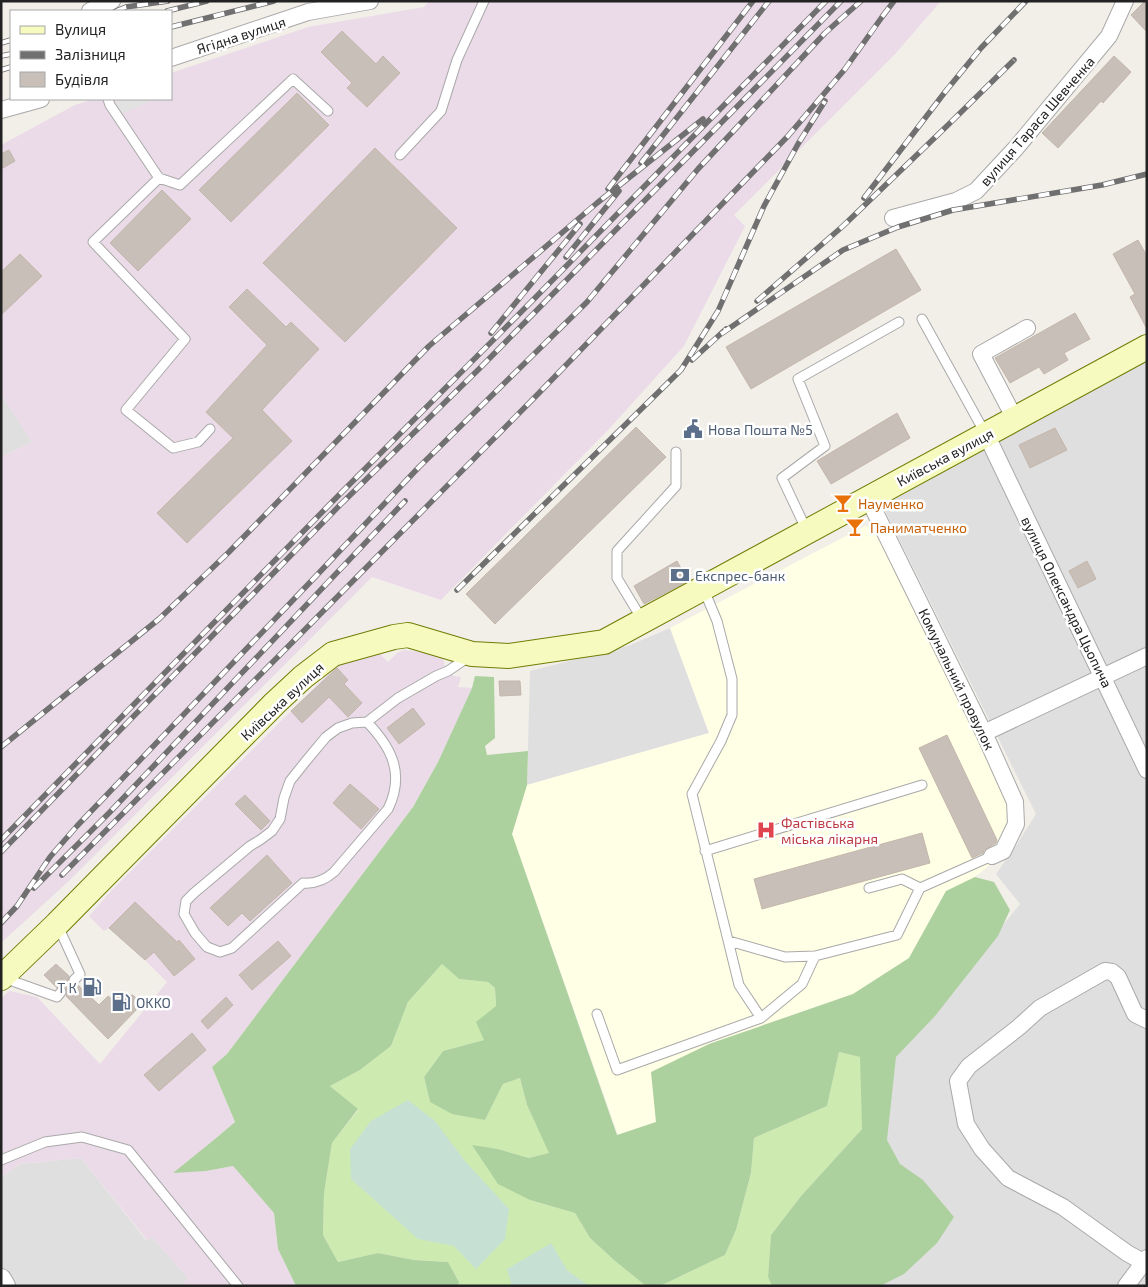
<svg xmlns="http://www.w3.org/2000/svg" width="1148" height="1287" viewBox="0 0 1148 1287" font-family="'Exo 2',sans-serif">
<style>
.residential{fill:#e0dfdf}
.industrial{fill:#ebdbe8}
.education{fill:#ffffe5}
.grass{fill:#cdebb0}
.forest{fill:#add19e}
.wetland{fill:#c6e0d4}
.parking{fill:#e2e2e2}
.building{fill:#c7bfb8;stroke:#c4b6ab}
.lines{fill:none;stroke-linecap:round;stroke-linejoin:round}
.service-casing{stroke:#a9a9a9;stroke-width:11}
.minor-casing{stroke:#a9a9a9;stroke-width:18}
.tertiary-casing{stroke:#a9a9a9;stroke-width:22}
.secondary-casing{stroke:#707d05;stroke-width:26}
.service{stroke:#fff;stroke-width:9}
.minor{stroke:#fff;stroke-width:16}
.tertiary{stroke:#fff;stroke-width:20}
.secondary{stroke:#f7fabf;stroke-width:24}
.rail-casing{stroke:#707070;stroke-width:5.5}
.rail{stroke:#fff;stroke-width:4;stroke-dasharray:11;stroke-linecap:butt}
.labels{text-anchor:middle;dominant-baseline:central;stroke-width:5;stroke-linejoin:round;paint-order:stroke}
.street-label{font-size:14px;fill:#222;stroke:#fff}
.service-label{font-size:14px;fill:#4e5e75;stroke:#fff;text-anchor:start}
.food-label{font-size:14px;fill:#c56008;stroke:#fff;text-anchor:start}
.health-label{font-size:14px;fill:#be3a42;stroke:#fff;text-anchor:start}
</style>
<rect width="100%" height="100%" fill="#f2efe9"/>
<path class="residential" d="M1147 357V1286H808L880 1124 896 1057 1020 904 996 874 1017 844 1036 814 881 503Z
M1 394 32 442 1 457Z
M670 628 709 733 527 785 530 671 628 646Z
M81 1158 146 1240 152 1237 189 1279 181 1286H1V1177L20 1164Z"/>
<path class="industrial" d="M429 1H941L896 53 734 215 745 226 684 346 609 429 441 600 372 577 70 880 1 943V457L32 442 1 394V145L75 105 94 99H171V73L308 27 424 7Z
M404 650 435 654 443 657 445 668 453 676 461 677 458 687 472 688 438 762 413 807 227 1054 212 1067 235 1122 215 1139 206 1171 233 1166 274 1213 278 1249 296 1286H181L188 1278 152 1237 147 1240 81 1158 20 1164 1 1177V999L9 991 37 997 100 1064 167 982 145 960 109 928 104 931 89 916 112 890 336 666 378 652 388 662 397 653Z"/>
<path class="education" d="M865 526 879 530 1021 827 1003 854 975 877 946 891 909 958 853 994 709 1044 656 1122 618 1135 512 834 527 785 709 733 670 628Z"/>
<path class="grass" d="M442 964 459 979 488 982 495 988 496 1006 484 1040 443 1051 424 1077 430 1102 485 1120 503 1084 520 1078 527 1105 550 1153 529 1158 498 1149 473 1146 530 1200 575 1213 590 1238 615 1261 646 1286H458L459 1282 448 1262 414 1260 378 1253 338 1262 323 1235 324 1193 332 1143 358 1110 330 1086 360 1070 391 1046 408 1002Z
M839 1052 861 1057 862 1129 801 1196 771 1235 768 1277 772 1286H660L725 1255 736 1230 751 1173 754 1138 827 1106Z"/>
<path class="forest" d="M475 676 494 677 495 738 485 746 487 755 528 751 527 785 512 834 617 1135 656 1122 651 1072 709 1044 853 994 909 958 946 891 975 877 994 882 1010 910 998 936 935 1016 896 1057 887 1140 900 1164 923 1180 954 1217 937 1243 904 1274 880 1286H772L768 1277 771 1235 801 1196 862 1129 860 1057 839 1052 827 1106 754 1138 751 1173 736 1230 725 1255 660 1286H646L615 1261 590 1238 575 1213 530 1200 498 1184 472 1145 498 1149 529 1158 549 1153 527 1105 520 1078 503 1084 485 1120 452 1114 430 1102 424 1077 443 1051 484 1040 476 1022 496 1006 495 988 488 982 459 979 442 964 408 1002 391 1046 360 1070 330 1086 358 1109 332 1143 324 1193 323 1235 338 1262 378 1253 414 1260 448 1262 459 1282 458 1286H296L278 1249 274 1213 233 1166 206 1171 173 1173 215 1139 235 1122 212 1067 227 1054 413 807 438 762 472 688Z"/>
<path class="wetland" d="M408 1100 435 1121 465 1161 509 1209 505 1239 476 1269 454 1246 418 1239 351 1179 350 1149 371 1121Z
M551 1243 567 1270 589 1286H512L507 1269Z"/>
<path class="parking" d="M118 99H155L122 114 115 100Z"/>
<path class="building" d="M1145 1H1147V32L1131 15Z
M342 31 376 64 383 56 400 73 367 107 347 88 352 83 321 52Z
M1114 56 1131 72 1103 103 1101 101 1058 148 1042 133Z
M297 93 329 125 231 222 199 190Z
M375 148 457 228 345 342 263 263Z
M9 150 15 161 1 169V154Z
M162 190 191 219 138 271 110 243Z
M1138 240 1147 256V329L1130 297 1135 294 1113 254Z
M896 249 921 290 751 389 726 347Z
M20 254 42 276 1 315V272Z
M247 289 286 327 291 322 319 349 262 410 292 441 187 543 157 513 233 438 206 412 267 345 229 307Z
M1075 313 1090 339 1064 353 1068 360 1044 374 1039 367 1010 383 995 358Z
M897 413 910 438 831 484 817 461Z
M636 427 666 457 495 624 466 594Z
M1055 428 1067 450 1030 468 1019 445Z
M677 561 688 581 644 604 634 586Z
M1087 561 1096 579 1078 588 1069 571Z
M337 668 348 680 344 684 362 703 348 717 329 697 302 723 291 711Z
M499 681H520L521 695 500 696Z
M413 708 425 724 399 744 387 728Z
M947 735 997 840 996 843 984 850 983 853 972 858 919 748Z
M350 784 379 809 361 829 333 803Z
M245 795 270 821 261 830 235 804Z
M922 833 930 863 762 909 754 879Z
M267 855 292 883 250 921 242 913 228 926 210 908Z
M135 902 177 942 179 940 195 959 174 976 154 952 145 960 109 928Z
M278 941 291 956 252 990 239 975Z
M56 964 69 976 68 981 70 985 73 986 78 985 99 1005 108 996 112 999 133 995 142 1004 108 1039 66 996 67 992 65 987 61 986 57 988 44 975Z
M226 997 233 1005 208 1029 201 1021Z
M192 1033 206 1050 159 1091 144 1075Z"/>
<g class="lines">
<g class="service-casing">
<path id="service" d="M108 99 110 105 159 178 93 242 185 339 126 410 173 448 198 442 210 429
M400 155 441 111 457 60 484 1
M159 178 180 185 293 79 328 111
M922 319 985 433
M807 531 782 478 825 446 798 379 899 322
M704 590 717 621 732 679V715L721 741 692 794 739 985 761 1018
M643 621 617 578V551L676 486V452
M367 722C392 748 405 774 388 809L334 872C325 880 315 884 303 883L232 948 220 952 207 947 195 933 184 914 186 901 194 893 250 846 260 840 272 831 280 819 284 798 290 781 306 761 326 737 338 728 352 723 367 722 398 698 436 676 448 671 470 656
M705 851 922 785
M869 888 902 879 920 888
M58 926 80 974 74 980
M729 941 785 957 815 956
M4 978 57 997 61 992
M597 1014 617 1070 761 1018 802 984 815 956 897 935 920 888 992 856
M1 1160 45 1142 82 1137 128 1150 238 1286"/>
</g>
<g class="minor-casing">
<path id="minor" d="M90 11 112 1
M171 58 308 12 370 1
M1 110 41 99
M893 218 956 201 976 191 1016 148 1109 36 1125 1
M1015 419 981 354 1027 328
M986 434 1147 770
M868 498 984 733 1015 802 1016 824 1003 851 992 856
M984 733 1147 656
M1143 1262 1127 1253 1063 1207 1008 1178 982 1149 966 1124 958 1081 969 1066 1019 1027 1040 1008 1105 971 1112 972 1118 977 1135 1014 1147 1020
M1126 1286 1147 1258"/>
</g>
<g class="tertiary-casing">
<path id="tertiary" d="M1 1279 5 1286"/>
</g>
<g class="secondary-casing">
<path id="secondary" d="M1 978 57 924 275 703 303 677 333 654 394 637 408 635 472 654 509 656 604 642 1147 347"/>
</g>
<use href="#service" class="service"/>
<use href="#minor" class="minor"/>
<use href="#tertiary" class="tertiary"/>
<use href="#secondary" class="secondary"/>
<g class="rail-casing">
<path id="rail" d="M116 11 126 7 168 1
M167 11 207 1
M171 27 274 1
M1 43 11 40
M1 56 11 54
M1 70 11 67
M641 163 769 1
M608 189 753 1
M864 198 945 92 981 48 1026 1
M566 257 619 191
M757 301 843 226 949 124 1014 60
M491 333 580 224
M721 334 843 250 898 227 953 210 1102 185 1147 174
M692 360 726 329
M457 590 681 370 718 311 764 206 798 144 825 101
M1 747 159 619 229 552 429 346 597 203 703 119
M1 840 334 500 532 301 826 1
M1 852 340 505 479 369 841 1
M62 875 538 394 788 136 845 69 882 17 894 1
M34 888 110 812 405 501
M1 923 17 906 50 857 77 826 317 575 419 467 587 302 698 169 825 33 861 1"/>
</g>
<use href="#rail" class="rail"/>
</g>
<defs>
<g id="civic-bare" transform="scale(1.5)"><path d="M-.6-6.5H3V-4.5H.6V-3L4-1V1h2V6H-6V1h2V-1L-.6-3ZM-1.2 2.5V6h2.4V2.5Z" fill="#5c6f8a" stroke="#fff" stroke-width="2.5" paint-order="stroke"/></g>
<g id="bar-bare" transform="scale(1.5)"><path d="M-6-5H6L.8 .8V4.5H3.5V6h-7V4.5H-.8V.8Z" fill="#e8710a" stroke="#fff" stroke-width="2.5" paint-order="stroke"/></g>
<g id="bank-bare" transform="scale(1.5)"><path d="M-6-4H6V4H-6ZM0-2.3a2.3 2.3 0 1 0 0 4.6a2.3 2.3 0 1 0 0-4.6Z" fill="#5c6f8a" stroke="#fff" stroke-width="2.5" paint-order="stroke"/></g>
<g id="hospital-bare" transform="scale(1.5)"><path d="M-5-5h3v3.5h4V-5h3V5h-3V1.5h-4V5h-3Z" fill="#e0444e" stroke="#fff" stroke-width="2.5" paint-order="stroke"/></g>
<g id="fuel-bare" transform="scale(1.5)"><path d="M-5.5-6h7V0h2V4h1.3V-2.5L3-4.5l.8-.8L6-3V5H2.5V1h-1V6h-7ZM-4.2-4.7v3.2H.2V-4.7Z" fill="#5c6f8a" stroke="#fff" stroke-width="2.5" paint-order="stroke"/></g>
</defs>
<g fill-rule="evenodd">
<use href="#civic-bare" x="693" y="429"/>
<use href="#bar-bare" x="843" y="503"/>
<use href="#bar-bare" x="855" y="527"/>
<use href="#bank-bare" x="680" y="575"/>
<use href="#hospital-bare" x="766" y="830"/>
<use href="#fuel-bare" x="92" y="987"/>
<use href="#fuel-bare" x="121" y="1002"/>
</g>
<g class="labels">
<g class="street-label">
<text transform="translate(241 35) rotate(-18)">Ягідна вулиця</text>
<text transform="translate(1037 121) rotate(-49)">вулиця Тараса Шевченка</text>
<text transform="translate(945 457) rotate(-28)">Київська вулиця</text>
<text transform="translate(1067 602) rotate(64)">вулиця Олександра Цьопича</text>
<text transform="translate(957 679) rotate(64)">Комунальний провулок</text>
<text transform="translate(282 701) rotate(-43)">Київська вулиця</text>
</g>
<g class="service-label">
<text x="708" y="429">Нова Пошта №5</text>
<text x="695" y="575">Експрес-банк</text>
<text x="77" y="987" text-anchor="end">Т К</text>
<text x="136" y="1002">OKKO</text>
</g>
<g class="food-label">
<text x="858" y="503">Науменко</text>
<text x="870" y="527">Паниматченко</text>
</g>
<g class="health-label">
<text x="781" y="822">Фастівська<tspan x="781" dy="16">міська лікарня</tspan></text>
</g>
</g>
<rect width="1148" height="1287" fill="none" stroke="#222222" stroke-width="5"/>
<rect x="10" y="10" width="162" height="90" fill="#ffffff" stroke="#a7a7a7"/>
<rect x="20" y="26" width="25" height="8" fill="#f7fabf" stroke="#a7a7a7"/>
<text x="55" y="35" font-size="15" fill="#222222">Вулиця</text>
<rect x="20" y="51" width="25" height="8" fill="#707070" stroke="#a7a7a7"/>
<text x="55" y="60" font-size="15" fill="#222222">Залізниця</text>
<rect x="20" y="72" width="25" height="15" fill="#c7bfb8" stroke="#a7a7a7"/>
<text x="55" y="85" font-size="15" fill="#222222">Будівля</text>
</svg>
